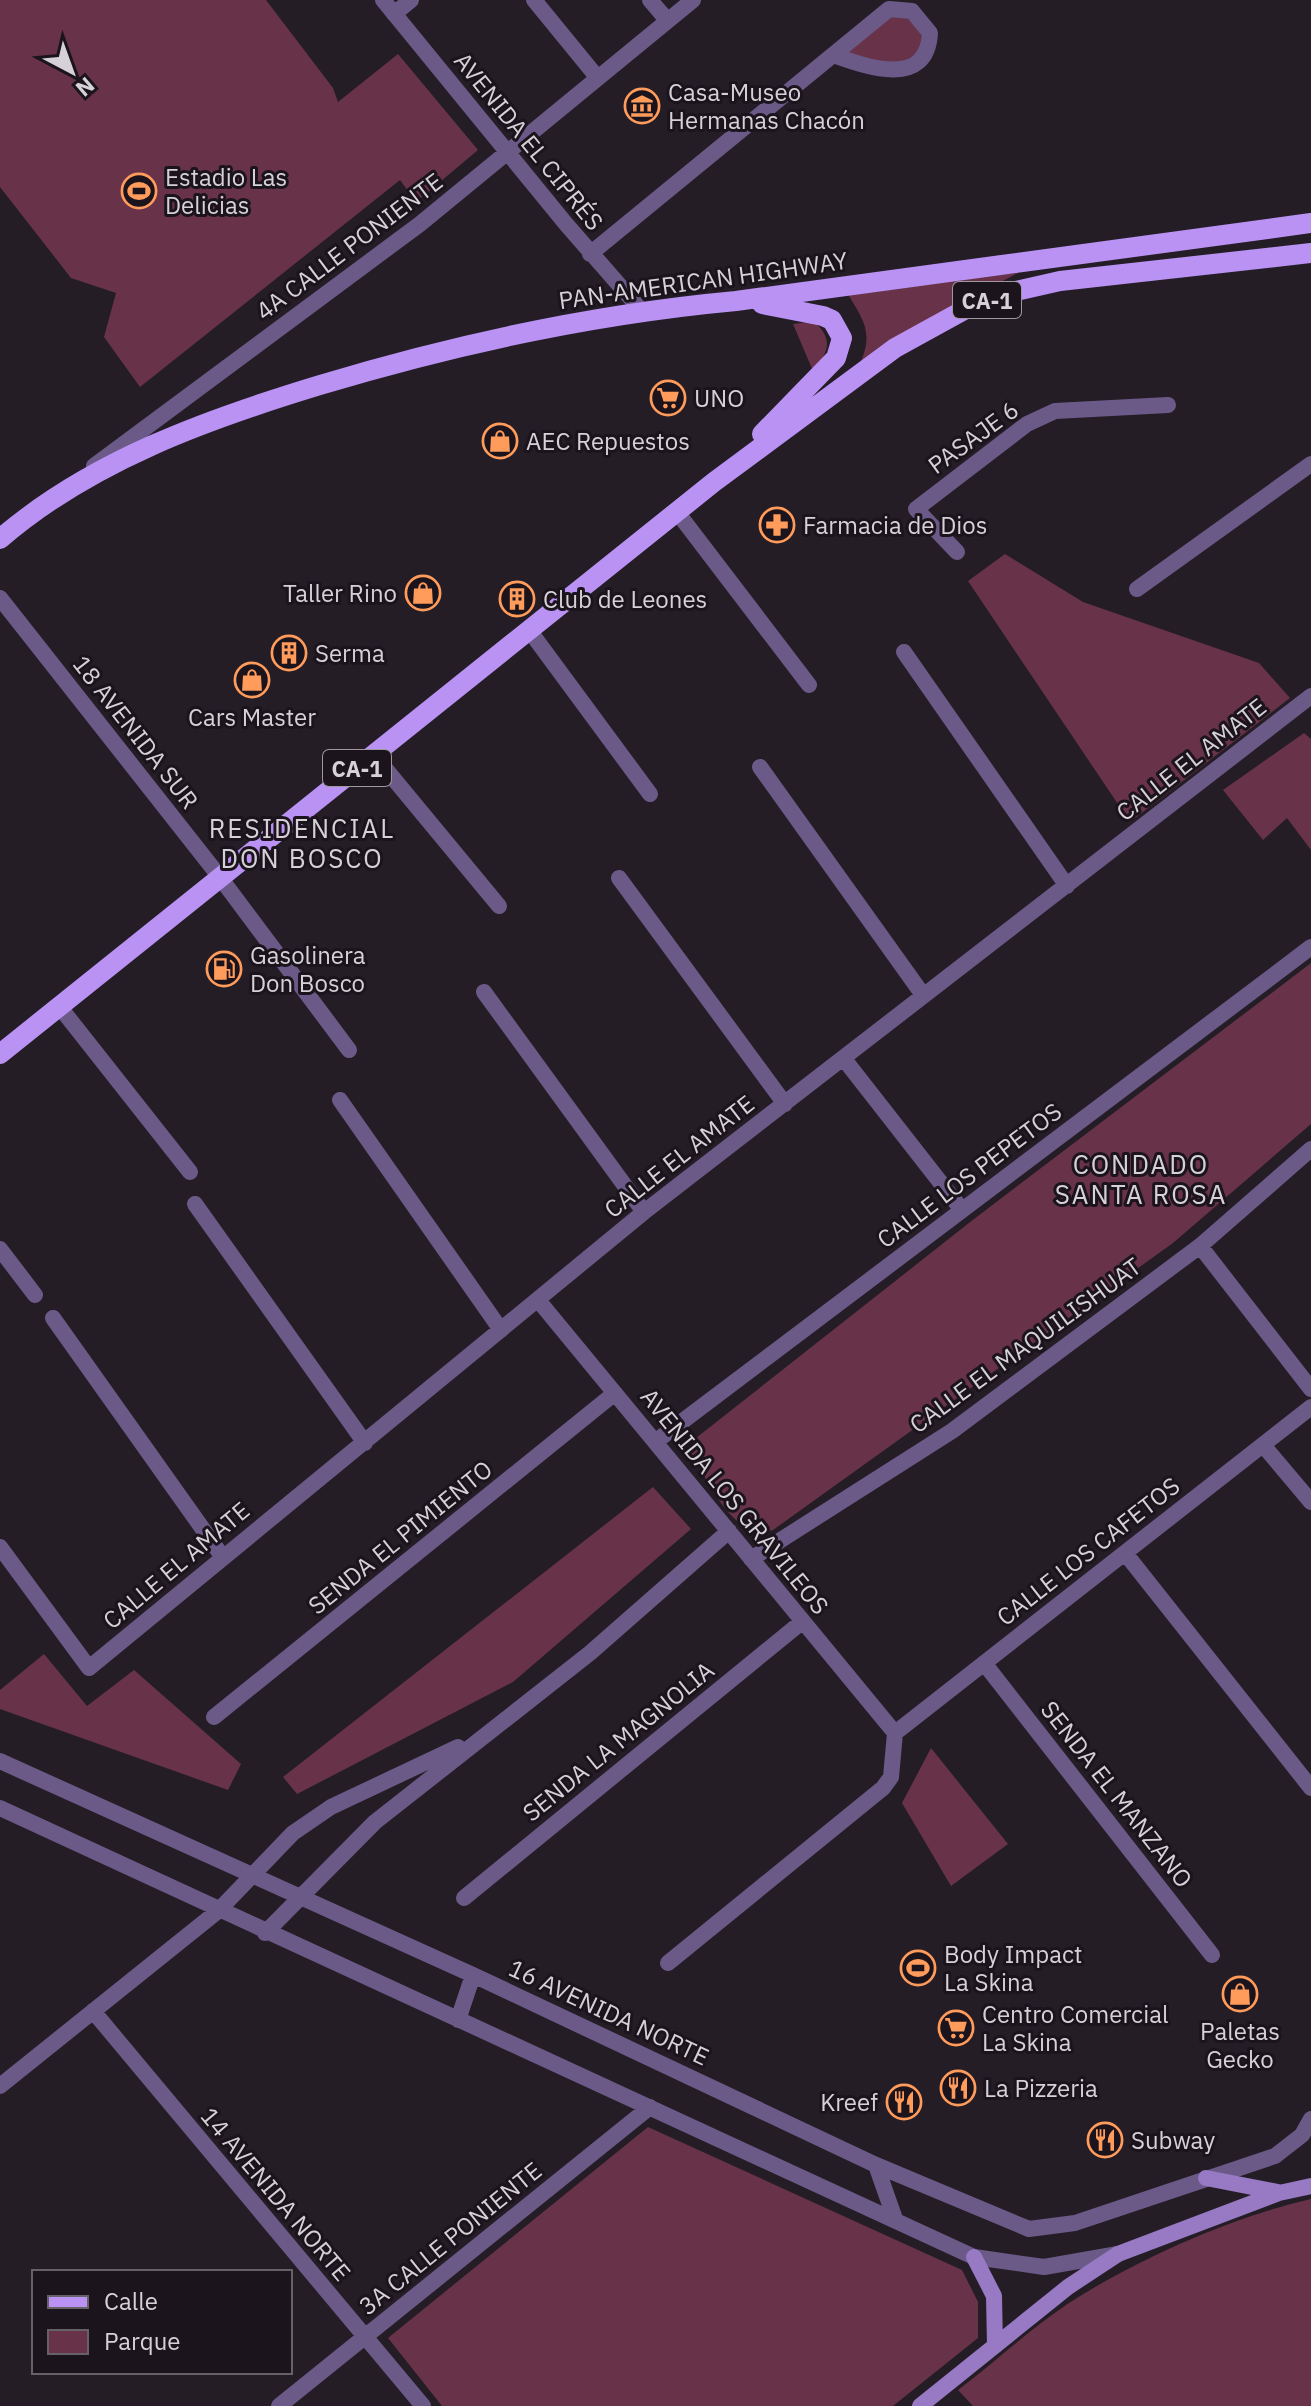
<svg xmlns="http://www.w3.org/2000/svg" width="1311" height="2406" viewBox="0 0 1311 2406" font-family="'IBM Plex Sans',sans-serif">
<style>
.green{fill:#683348}
.lines{fill:none;stroke-linecap:round;stroke-linejoin:round}
.street{stroke:#6b5a88;stroke-width:16}
.secondary{stroke:#9779c4;stroke-width:16}
.primary{stroke:#b992f3;stroke-width:20}
.labels{text-anchor:middle;dominant-baseline:central;stroke-width:6;stroke-linejoin:round;paint-order:stroke}
.shield{fill:#1b141d;stroke:#9e989f;stroke-width:2}
.shield-label{font-size:22px;font-weight:bold;fill:#d6d1d7}
.poi-label{font-size:24px;fill:#d6d1d7;stroke:#1b141d;text-anchor:start}
.street-label{font-size:24px;fill:#d6d1d7;stroke:#1b141d}
.neighbourhood-label{font-size:26px;letter-spacing:2px;fill:#d6d1d7;stroke:#1b141d}
</style>
<rect width="100%" height="100%" fill="#241d26"/>
<path class="green" d="M0 0H266L333 88 338 102 398 54 478 150 416 202 400 180 140 387 104 337 116 293 71 278 0 187Z
M890 15 908 16 923 35V48C898 73 873 61 843 52Z
M1018 273 941 313 858 368C875 333 864 321 846 291Z
M809 322 817 324C834 342 827 354 813 371L793 324Z
M1005 554 1083 602 1259 663 1290 698 1130 822 968 581Z
M1304 733 1311 739V850L1287 818 1263 840 1223 790Z
M1311 963V1124L1173 1243 773 1530C733 1541 711 1484 691 1455L696 1438 974 1219Z
M653 1487 691 1529 513 1682 297 1794 283 1777Z
M44 1654 87 1706 134 1670 241 1764 228 1790 0 1709V1690Z
M931 1748 1008 1844 951 1886 902 1803Z
M648 2127 962 2270 978 2302V2338L893 2406H442L388 2338Z
M1311 2199V2406H973L958 2390C995 2362 1030 2329 1069 2303 1137 2259 1232 2217 1311 2199Z"/>
<g class="lines">
<path class="street" d="M383 0 566 224 641 310
M534 0 597 77
M650 0 667 20
M394 14 411 0
M590 254 889 9 912 11 930 33C927 89 867 67 833 55
M94 466 420 224 693 0
M677 512 809 685
M957 552 916 509 1027 424 1055 411 1168 405
M1137 589 1311 464
M0 598 219 876 349 1050
M529 630 650 794
M904 652 1067 886
M374 755 499 906
M760 767 923 995
M619 878 785 1104
M484 992 644 1212
M59 1006 190 1172
M844 1059 962 1210
M340 1100 501 1330
M195 1204 365 1443
M1200 1246 1311 1389
M0 1249 35 1295
M538 1300 895 1733
M53 1318 222 1556
M655 1442 1311 947
M1263 1445 1311 1502
M0 1547 89 1668 644 1212 1311 696
M1125 1553 1311 1788
M751 1559 952 1431 1200 1246 1311 1149
M984 1663 1212 1955
M214 1717 615 1393
M895 1733 1311 1407
M0 1761 473 1975 876 2165 1029 2229 1075 2223 1275 2156 1302 2135 1311 2119
M0 1808 974 2257 1044 2267 1118 2254
M464 1898 803 1621
M265 1933 375 1822 590 1653 729 1531
M668 1963 883 1788 891 1777 895 1733
M93 2011 423 2406
M458 2020 473 1975
M0 2086 218 1911 293 1833 331 1807 458 1747
M876 2165 895 2219
M279 2406 650 2107"/>
<path class="secondary" d="M1206 2178 1278 2192
M974 2257 994 2296 995 2346
M920 2406 1068 2287 1118 2254 1279 2193 1311 2186"/>
<path class="primary" d="M762 304 823 316 832 320 842 338 836 358 762 434
M0 539C90 461 208 419 320 385 456 344 595 314 736 301L1311 223
M0 1054 714 482 895 348 975 304 1003 294 1060 281 1311 253"/>
</g>
<defs>
<g id="museum-ring" transform="scale(1.8)"><circle r="9.5" fill="#1b141d" stroke="#ff9b5b" stroke-width="1.5"/><path d="M0-6L6-3V-2H-6V-3ZM-5-1h2V3h-2ZM-1-1h2V3h-2ZM3-1h2V3H3ZM-6 4H6V6H-6Z" fill="#ff9b5b"/></g>
<g id="stadium-ring" transform="scale(1.8)"><circle r="9.5" fill="#1b141d" stroke="#ff9b5b" stroke-width="1.5"/><path d="M0-5a6.5 5 0 1 0 0 10a6.5 5 0 1 0 0-10ZM-3.5-1.8h7v3.6h-7Z" fill="#ff9b5b"/></g>
<g id="supermarket-ring" transform="scale(1.8)"><circle r="9.5" fill="#1b141d" stroke="#ff9b5b" stroke-width="1.5"/><path d="M-6-5.5h2.5l.6 2H6L4.5 2H-2.5L-4.4-4H-6ZM-1.5 3.2a1.3 1.3 0 1 0 .1 0ZM3 3.2a1.3 1.3 0 1 0 .1 0Z" fill="#ff9b5b"/></g>
<g id="shop-ring" transform="scale(1.8)"><circle r="9.5" fill="#1b141d" stroke="#ff9b5b" stroke-width="1.5"/><path d="M-5-2.5h2.3a2.7 3.5 0 0 1 5.4 0H5L5.5 6h-11ZM-1.5-2.5h3a1.5 2.3 0 0 0-3 0Z" fill="#ff9b5b"/></g>
<g id="pharmacy-ring" transform="scale(1.8)"><circle r="9.5" fill="#1b141d" stroke="#ff9b5b" stroke-width="1.5"/><path d="M-2-6h4v4h4v4h-4v4h-4v-4h-4v-4h4Z" fill="#ff9b5b"/></g>
<g id="building-ring" transform="scale(1.8)"><circle r="9.5" fill="#1b141d" stroke="#ff9b5b" stroke-width="1.5"/><path d="M-4-6H4V6H1V3H-1V6H-4ZM-2.5-4.3h1.7v1.8h-1.7ZM.8-4.3h1.7v1.8H.8ZM-2.5-1h1.7V.8h-1.7ZM.8-1h1.7V.8H.8Z" fill="#ff9b5b"/></g>
<g id="fuel-ring" transform="scale(1.8)"><circle r="9.5" fill="#1b141d" stroke="#ff9b5b" stroke-width="1.5"/><path d="M-5.5-6h7V0h2V4h1.3V-2.5L3-4.5l.8-.8L6-3V5H2.5V1h-1V6h-7ZM-4.2-4.7v3.2H.2V-4.7Z" fill="#ff9b5b"/></g>
<g id="restaurant-ring" transform="scale(1.8)"><circle r="9.5" fill="#1b141d" stroke="#ff9b5b" stroke-width="1.5"/><path d="M-5-6h1v4h1v-4h1v4h1v-4h1v5L-1.5 .5V6h-2V.5L-5-1ZM5-6V6H3V1.5H1.5Q1.5-4 5-6Z" fill="#ff9b5b"/></g>
</defs>
<g fill-rule="evenodd">
<use href="#museum-ring" x="642" y="106"/>
<use href="#stadium-ring" x="139" y="191"/>
<use href="#supermarket-ring" x="668" y="398"/>
<use href="#shop-ring" x="500" y="441"/>
<use href="#pharmacy-ring" x="777" y="525"/>
<use href="#shop-ring" x="423" y="593"/>
<use href="#building-ring" x="517" y="599"/>
<use href="#building-ring" x="289" y="653"/>
<use href="#shop-ring" x="252" y="680"/>
<use href="#fuel-ring" x="224" y="969"/>
<use href="#stadium-ring" x="918" y="1968"/>
<use href="#shop-ring" x="1240" y="1994"/>
<use href="#supermarket-ring" x="956" y="2028"/>
<use href="#restaurant-ring" x="958" y="2088"/>
<use href="#restaurant-ring" x="904" y="2102"/>
<use href="#restaurant-ring" x="1105" y="2140"/>
</g>
<g class="labels">
<g class="shield">
<rect x="953" y="282" width="68" height="36" rx="6"/>
<rect x="323" y="750" width="68" height="36" rx="6"/>
</g>
<g class="shield-label">
<text x="987" y="300">CA-1</text>
<text x="357" y="768">CA-1</text>
</g>
<g class="poi-label">
<text x="668" y="92">Casa-Museo<tspan x="668" dy="28">Hermanas Chacón</tspan></text>
<text x="165" y="177">Estadio Las<tspan x="165" dy="28">Delicias</tspan></text>
<text x="694" y="398">UNO</text>
<text x="526" y="441">AEC Repuestos</text>
<text x="803" y="525">Farmacia de Dios</text>
<text x="397" y="593" text-anchor="end">Taller Rino</text>
<text x="543" y="599">Club de Leones</text>
<text x="315" y="653">Serma</text>
<text x="252" y="717" text-anchor="middle">Cars Master</text>
<text x="250" y="955">Gasolinera<tspan x="250" dy="28">Don Bosco</tspan></text>
<text x="944" y="1954">Body Impact<tspan x="944" dy="28">La Skina</tspan></text>
<text x="982" y="2014">Centro Comercial<tspan x="982" dy="28">La Skina</tspan></text>
<text x="1240" y="2031" text-anchor="middle">Paletas<tspan x="1240" dy="28">Gecko</tspan></text>
<text x="984" y="2088">La Pizzeria</text>
<text x="878" y="2102" text-anchor="end">Kreef</text>
<text x="1131" y="2140">Subway</text>
</g>
<g class="street-label">
<text transform="translate(529 141) rotate(51)">AVENIDA EL CIPRÉS</text>
<text transform="translate(349 246) rotate(-37)">4A CALLE PONIENTE</text>
<text transform="translate(703 280) rotate(-8)">PAN-AMERICAN HIGHWAY</text>
<text transform="translate(973 437) rotate(-36)">PASAJE 6</text>
<text transform="translate(136 732) rotate(52)">18 AVENIDA SUR</text>
<text transform="translate(1191 759) rotate(-38)">CALLE EL AMATE</text>
<text transform="translate(679 1156) rotate(-38)">CALLE EL AMATE</text>
<text transform="translate(969 1175) rotate(-37)">CALLE LOS PEPETOS</text>
<text transform="translate(1025 1345) rotate(-36)">CALLE EL MAQUILISHUAT</text>
<text transform="translate(735 1501) rotate(51)">AVENIDA LOS GRAVILEOS</text>
<text transform="translate(400 1537) rotate(-39)">SENDA EL PIMIENTO</text>
<text transform="translate(1088 1551) rotate(-38)">CALLE LOS CAFETOS</text>
<text transform="translate(176 1565) rotate(-40)">CALLE EL AMATE</text>
<text transform="translate(618 1741) rotate(-39)">SENDA LA MAGNOLIA</text>
<text transform="translate(1117 1794) rotate(52)">SENDA EL MANZANO</text>
<text transform="translate(609 2012) rotate(25)">16 AVENIDA NORTE</text>
<text transform="translate(276 2194) rotate(50)">14 AVENIDA NORTE</text>
<text transform="translate(450 2238) rotate(-39)">3A CALLE PONIENTE</text>
</g>
<g class="neighbourhood-label">
<text x="302" y="828">RESIDENCIAL<tspan x="302" dy="30">DON BOSCO</tspan></text>
<text x="1141" y="1164">CONDADO<tspan x="1141" dy="30">SANTA ROSA</tspan></text>
</g>
</g>
<rect x="32" y="2270" width="260" height="104" fill="#1b141d" stroke="#666067" stroke-width="2"/>
<rect x="48" y="2296" width="40" height="12" fill="#b992f3" stroke="#666067" stroke-width="2"/>
<text x="104" y="2310" font-size="24" fill="#d6d1d7">Calle</text>
<rect x="48" y="2330" width="40" height="24" fill="#683348" stroke="#666067" stroke-width="2"/>
<text x="104" y="2350" font-size="24" fill="#d6d1d7">Parque</text>
<g transform="translate(72 72) rotate(139)" stroke="#1b141d" stroke-width="6" paint-order="stroke">
<path d="M0-6L14 30L0 20L-14 30Z" fill="#d6d1d7"/>
<text y="-12" font-size="22" font-weight="bold" text-anchor="middle" fill="#d6d1d7">N</text>
</g>
</svg>
